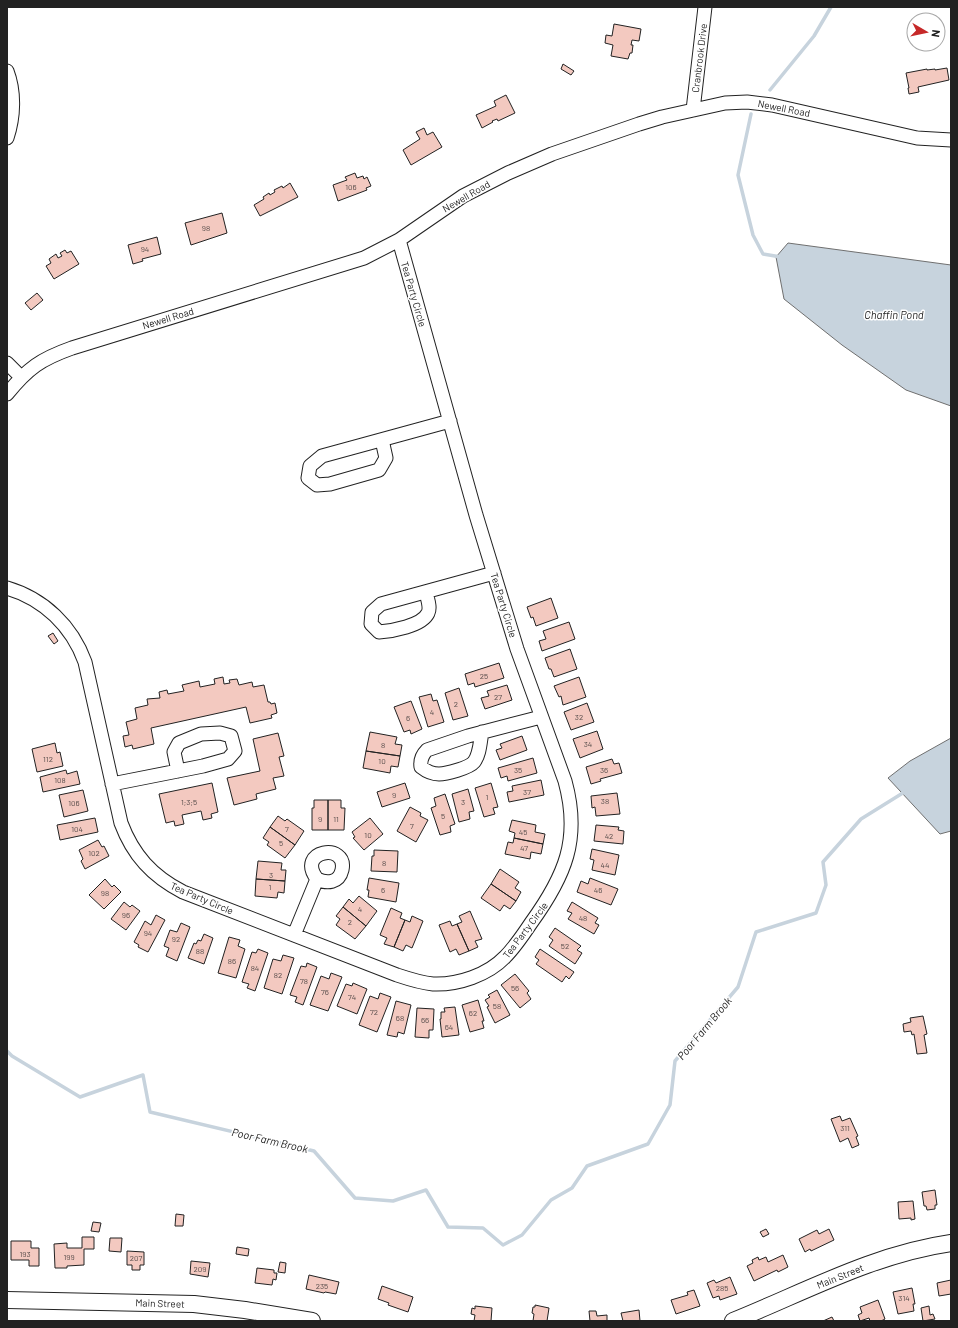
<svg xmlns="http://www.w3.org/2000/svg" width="958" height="1328" viewBox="0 0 958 1328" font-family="Barlow,sans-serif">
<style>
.water{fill:#c7d3dd;stroke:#6f6f6f}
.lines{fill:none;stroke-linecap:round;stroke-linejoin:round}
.stream{stroke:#c7d3dd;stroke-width:3.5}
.building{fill:#f3c9c0;stroke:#222}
.minor-casing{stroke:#222;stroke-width:15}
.major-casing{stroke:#222;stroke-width:18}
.minor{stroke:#fff;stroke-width:13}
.major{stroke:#fff;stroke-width:16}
.labels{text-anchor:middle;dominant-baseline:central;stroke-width:3;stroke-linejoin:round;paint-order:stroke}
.number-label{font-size:8px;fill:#564c4a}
.street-label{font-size:10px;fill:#222;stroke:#fff}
.water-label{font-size:11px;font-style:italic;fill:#222;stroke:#fff}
</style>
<rect width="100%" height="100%" fill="#fff"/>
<path class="water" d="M788 243 951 265V406L906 390 842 345 784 299 776 257Z
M951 738V831L940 834 888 778 910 761Z"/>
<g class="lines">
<path class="stream" d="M770 90 814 36 831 7
M751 114 738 175 753 235 763 254 781 257
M7 1051 12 1056 80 1097 143 1075 150 1112 314 1151 355 1198 393 1201 426 1190 448 1227 483 1228 503 1245 522 1235 551 1200 572 1188 587 1166 648 1144 670 1105 675 1061 738 987 756 932 816 913 826 885 823 862 861 819 906 791"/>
</g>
<path class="building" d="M614 24 641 29 639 41 632 40 631 45H633L632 53H630L628 59 611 56 613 45 605 43 606 35 612 36Z
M563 64 574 71 571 75 561 69Z
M947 68 949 80 918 87 919 92 909 94 908 88H909L906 73 927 69V70L935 69V70Z
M506 95 515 113 498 121 497 119 492 121 493 122 482 128 476 115 496 106 494 101Z
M424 128 427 135 433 132 442 147 411 165 403 150 420 139 416 132Z
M355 173 357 178 363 176 364 179 367 177 371 186 366 188 367 190 338 201 333 185 347 180 345 177Z
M290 183 298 197 260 216 254 205 264 199 263 197 269 193 270 195 275 192 274 190 282 186 283 188Z
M222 213 227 233 191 245 185 223Z
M157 237 161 254 142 259 143 261 133 264 128 245Z
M65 250 67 253 71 251 79 264 54 279 46 266 51 263 49 259 56 254 58 258 62 256 60 253Z
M37 293 43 300 31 310 25 303Z
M551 598 558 618 536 626 533 617 531 618 527 607Z
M569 622 575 639 542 651 539 641 546 639 543 631Z
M53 633 58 641 54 644 48 636Z
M570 649 577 669 554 677 551 669H549L545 658Z
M499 663 504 678 475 687 474 683 468 685 465 674Z
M223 677 224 684 230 683 229 680 237 679 239 685 252 682 253 687 264 685 268 702H270L271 704 275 703 277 713 271 715 272 718 250 723 246 707 151 728 154 744 133 749 132 745 125 747 123 736 129 735 126 722 137 719 135 708 148 705 147 699 160 698 159 692 167 690 168 694 184 691 182 685 199 681 200 687 215 684 214 679Z
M579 677 586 697 563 705 561 696 559 697 554 686Z
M507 685 512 700 485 709 481 698 489 696 487 691Z
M459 688 468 716 453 720 445 693Z
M431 694 433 701 437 700 444 722 428 727 419 697Z
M411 701 422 729 411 734 410 730 404 732 394 707Z
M587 703 594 722 571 730 564 712Z
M597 731 603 749 580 758 573 739Z
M370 732 397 737 395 744 402 745 400 756 366 751Z
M278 733 284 756 279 757 284 776 273 778 276 789 256 794 257 799 234 805 227 778 260 771 253 739Z
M522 736 527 750 500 760 496 750 502 748 500 744Z
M55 743 57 753 60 752 63 766 37 772 32 749Z
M366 751 400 756 398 767 391 766 390 773 363 768Z
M533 758 537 773 508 781 507 776 501 778 498 768Z
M612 759 614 764 619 763 622 773 600 779 601 781 591 784 586 767Z
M66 770 67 774 77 771 80 784 43 792 40 777Z
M541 780 544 795 509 802 507 792 513 791 512 786Z
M212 783 218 812 211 814 212 818 203 820 201 811 182 815 184 824 175 826 174 821 166 823 159 794Z
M405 783 410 798 382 807 377 792Z
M491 783 498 807 493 808 495 814 484 817 475 788Z
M468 789 474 811 469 812 470 819 459 822 452 794Z
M83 790 88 811 64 817 59 795Z
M617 793 620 814 596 816 595 807 592 808 591 796Z
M445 794 455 824 450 826 451 832 440 835 431 808 436 806 434 798Z
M314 800H328V830H312V808H314Z
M328 800H341V808H345L344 830H328Z
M410 807 421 813 420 816 428 820 416 842 397 831Z
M278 816 285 821 287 819 304 831 295 845 270 827Z
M95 818 98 832 60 840 57 825Z
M370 818 383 834 364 850 353 838 355 837 352 832Z
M512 820 536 825 535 832 545 834 543 844 514 838 515 833 509 831Z
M596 825 619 827 618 830 624 831 623 844 594 841Z
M270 827 295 845 285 858 267 845 269 842 263 838Z
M514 838 543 844 541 854 531 852 530 859 505 854 508 842 513 843Z
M98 840 102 847 104 846 109 856 85 869 81 861 83 859 79 850Z
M592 849 619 855 615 875 592 870 594 860 590 859Z
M374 850 398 851 397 872 371 871 372 856H374Z
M258 861 282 863 281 870H286L285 881 256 879Z
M500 869 519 882 515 888 521 892 516 901 491 884Z
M369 878 399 883 396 902 368 897 369 890H367Z
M590 878 618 889 611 905 577 892 581 881 588 884Z
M105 879 112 887 114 885 121 892 104 909 89 895Z
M256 879 285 881 284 893 278 892 277 898 255 896Z
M491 884 516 901 510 909 504 905 500 911 481 898Z
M359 896 377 911 366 926 343 907 349 899 353 903Z
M124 902 130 907 132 905 140 911 126 930 111 919Z
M572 902 598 918 595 923 599 925 594 934 568 919 572 913 567 911Z
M343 907 366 926 355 939 336 925 340 919 336 916Z
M391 908 402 913 400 918 405 920 394 947 384 944 387 938 380 935Z
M470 911 482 939 475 941 478 947 469 951 457 924 462 922 459 916Z
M156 915 165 920 148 952 138 947 139 945 134 942 145 921 151 925Z
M412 916 423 921 412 948 406 945 403 951 394 947 405 920 410 922Z
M450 921 452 926 457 924 469 951 459 955 456 949 450 952 439 925Z
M181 923 190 927 177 961 166 956 169 948 164 946 170 930 177 932Z
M555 928 581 946 577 950 582 953 575 964 549 946 553 940 549 937Z
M204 934 213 938 204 964 188 958 194 943 196 944 198 940 201 941Z
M229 937 240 940 238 946 245 949 236 978 218 973Z
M258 949 268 953 255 991 247 988 249 984 242 982 252 952 256 953Z
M540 949 574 972 569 979 566 976 562 982 536 964 539 960 535 957Z
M283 955 294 958 282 994 264 988 273 959 281 961Z
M307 963 317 967 303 1005 295 1002 297 997 290 995 301 966 306 967Z
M331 973 342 977 328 1011 310 1005 321 976 329 979Z
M515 974 529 991 527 993 531 999 520 1008 501 985Z
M353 983 367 989 357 1014 337 1006 346 984 352 986Z
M497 990 510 1015 495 1023 487 1007 489 1006 485 1000 490 997 488 995Z
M380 993 391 997 377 1032 359 1025 370 996 378 999Z
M478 1000 484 1021H482L484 1028 470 1032 462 1005Z
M396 1001 411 1005 404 1034 398 1032 397 1037 387 1035Z
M455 1007 459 1035 442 1037 440 1019H441V1012H445L444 1008Z
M417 1008 434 1009 433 1030H429V1038L415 1037Z
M923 1016 927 1034 924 1035 927 1053 917 1054 914 1034 912 1035 911 1031 904 1032 903 1024 911 1022 910 1018Z
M840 1116 842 1121 850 1118 858 1136 856 1137 859 1145 852 1148 848 1138 840 1142 831 1119Z
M935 1190 937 1205H935V1209L927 1210 926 1206H924L922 1192Z
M913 1201 915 1219 911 1220V1218L899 1219 898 1202Z
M176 1214 184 1215 183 1226H175Z
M93 1222 101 1223 99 1232 91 1231Z
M766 1229 769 1234 763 1237 760 1232Z
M829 1229 834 1240 811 1251 810 1249 805 1252 799 1239 817 1230 819 1234Z
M82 1237H94V1249H84V1265L67 1266V1268H55L54 1244 67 1243V1248H82Z
M110 1238H122L121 1252 109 1251Z
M11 1241H31V1248H39V1266H29V1260H11Z
M237 1247 249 1249 248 1256 236 1254Z
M127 1251 144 1252V1265H140V1270H132V1265H127Z
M783 1255 788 1267 778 1272 777 1270 754 1281 747 1266 753 1263 752 1260 758 1257 759 1260 766 1257 768 1262Z
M191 1261 210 1263 208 1277 190 1274Z
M280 1262 286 1263 285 1273 278 1272Z
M257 1268 274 1270V1273H277L276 1280 273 1279 272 1285 255 1283Z
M309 1275 339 1282 336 1294 325 1292 324 1293 306 1289Z
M730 1277 737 1294 720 1300 719 1296 713 1298 707 1283 714 1280 716 1283Z
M951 1280V1294L939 1296 937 1283Z
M382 1286 413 1297 408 1312 388 1305 389 1303 378 1299Z
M912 1288 915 1304H913L914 1311 898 1314 893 1292Z
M694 1290 700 1306 676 1314 671 1300 688 1295 687 1292Z
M878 1300 885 1319 881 1321H870L869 1318 860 1321 858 1315 862 1313 860 1307Z
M535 1305 549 1308 547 1321H533L534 1314 532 1313 533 1307H535Z
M475 1306 492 1308 491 1321H474L475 1315 471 1314 472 1308 475 1309Z
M929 1306 930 1315 933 1314 935 1319 923 1321 921 1308Z
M639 1310 640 1321H623L621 1313Z
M589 1311H596L597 1316 607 1315V1321H590Z
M832 1317 834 1321H823Z"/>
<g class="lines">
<g class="minor-casing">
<path id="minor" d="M7 71C15 92 14 117 7 138
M693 110 705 7
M7 363 21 377
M7 394C28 368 41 359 72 348L364 258 399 240 463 196 508 173 552 154 639 124 662 117 725 103 747 102 772 105 917 138 951 140
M382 440 386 458 379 470 330 484 317 485 308 478 310 466 322 456 450 421
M7 588C44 599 72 626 85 662L121 823C133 855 152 876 183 892L397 975C409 979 421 983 433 984 458 985 488 975 505 957 515 947 523 935 531 923 565 876 581 839 565 781L517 649 476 515 399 240
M426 592C427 598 431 607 428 613 422 626 392 631 379 632L371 624 372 612 381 604 494 573
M482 732C480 742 480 754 474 762 469 768 446 774 439 774 432 774 426 771 421 767 420 760 422 755 427 750L468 736 541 717
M112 784 203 766 228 759 235 751 231 736 220 733 201 734 179 743 174 752 178 771
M294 935 317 879C295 850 348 842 342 870 339 883 327 884 317 879"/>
</g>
<g class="major-casing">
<path id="major" d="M7 1300 194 1304 245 1310 312 1321
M733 1321C805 1292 874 1254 951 1243"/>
</g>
<use href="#minor" class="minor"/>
<use href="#major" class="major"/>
</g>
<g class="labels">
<g class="number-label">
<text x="351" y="187">106</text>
<text x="206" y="228">98</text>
<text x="145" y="249">94</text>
<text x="484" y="676">25</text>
<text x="498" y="697">27</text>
<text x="456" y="704">2</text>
<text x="432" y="712">4</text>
<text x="579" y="717">32</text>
<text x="408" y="718">6</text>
<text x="588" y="744">34</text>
<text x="383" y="745">8</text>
<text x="48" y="759">112</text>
<text x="382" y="761">10</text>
<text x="518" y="770">35</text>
<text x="604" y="770">36</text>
<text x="60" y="780">108</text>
<text x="527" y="792">37</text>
<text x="394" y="795">9</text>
<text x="487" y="797">1</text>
<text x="605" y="801">38</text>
<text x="189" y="802">1;3;5</text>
<text x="463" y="802">3</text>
<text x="74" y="803">106</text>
<text x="443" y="816">5</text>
<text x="320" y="819">9</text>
<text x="336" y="819">11</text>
<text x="412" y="826">7</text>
<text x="77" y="829">104</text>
<text x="287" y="829">7</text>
<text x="523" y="832">45</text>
<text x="368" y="835">10</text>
<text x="609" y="836">42</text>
<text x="281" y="843">5</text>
<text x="524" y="848">47</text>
<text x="94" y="853">102</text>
<text x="384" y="863">8</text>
<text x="605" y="865">44</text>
<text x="271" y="875">3</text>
<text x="270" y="887">1</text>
<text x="383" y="890">6</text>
<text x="598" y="890">46</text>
<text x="105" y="893">98</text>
<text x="360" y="909">4</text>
<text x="126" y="915">96</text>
<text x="583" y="918">48</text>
<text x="350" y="922">2</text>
<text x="148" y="933">94</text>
<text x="176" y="939">92</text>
<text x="565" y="946">52</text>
<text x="200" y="951">88</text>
<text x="232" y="961">86</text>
<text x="255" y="968">84</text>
<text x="278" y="975">82</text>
<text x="304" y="981">78</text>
<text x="515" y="988">56</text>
<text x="325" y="992">76</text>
<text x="352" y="997">74</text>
<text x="497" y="1006">58</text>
<text x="374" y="1012">72</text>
<text x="473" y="1013">62</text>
<text x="400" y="1018">68</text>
<text x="425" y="1020">66</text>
<text x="449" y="1027">64</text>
<text x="845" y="1128">311</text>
<text x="25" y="1254">193</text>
<text x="69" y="1257">199</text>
<text x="136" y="1258">207</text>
<text x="200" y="1269">209</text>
<text x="322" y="1286">235</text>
<text x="722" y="1288">285</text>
<text x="904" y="1298">314</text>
</g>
<g class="street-label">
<text transform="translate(699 58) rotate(-83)">Cranbrook Drive</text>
<text transform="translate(784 108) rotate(11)">Newell Road</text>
<text transform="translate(466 196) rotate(-30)">Newell Road</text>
<text transform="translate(414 294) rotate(74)">Tea Party Circle</text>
<text transform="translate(168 318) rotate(-17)">Newell Road</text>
<text transform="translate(504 605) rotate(73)">Tea Party Circle</text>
<text transform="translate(202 898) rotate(23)">Tea Party Circle</text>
<text transform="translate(525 930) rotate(-53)">Tea Party Circle</text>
<text transform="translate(840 1276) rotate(-22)">Main Street</text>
<text transform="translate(160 1303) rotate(2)">Main Street</text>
</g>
<g class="water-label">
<text x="894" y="314">Chaffin Pond</text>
<text transform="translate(704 1028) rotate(-50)">Poor Farm Brook</text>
<text transform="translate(270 1140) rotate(13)">Poor Farm Brook</text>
</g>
</g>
<rect width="958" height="1328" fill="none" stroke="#222222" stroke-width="16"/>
<g transform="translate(926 32) rotate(99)"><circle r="19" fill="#ffffff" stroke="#a7a7a7"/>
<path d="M0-3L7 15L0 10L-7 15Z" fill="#c62828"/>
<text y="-6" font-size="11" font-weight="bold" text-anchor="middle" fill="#222222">N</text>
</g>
</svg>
